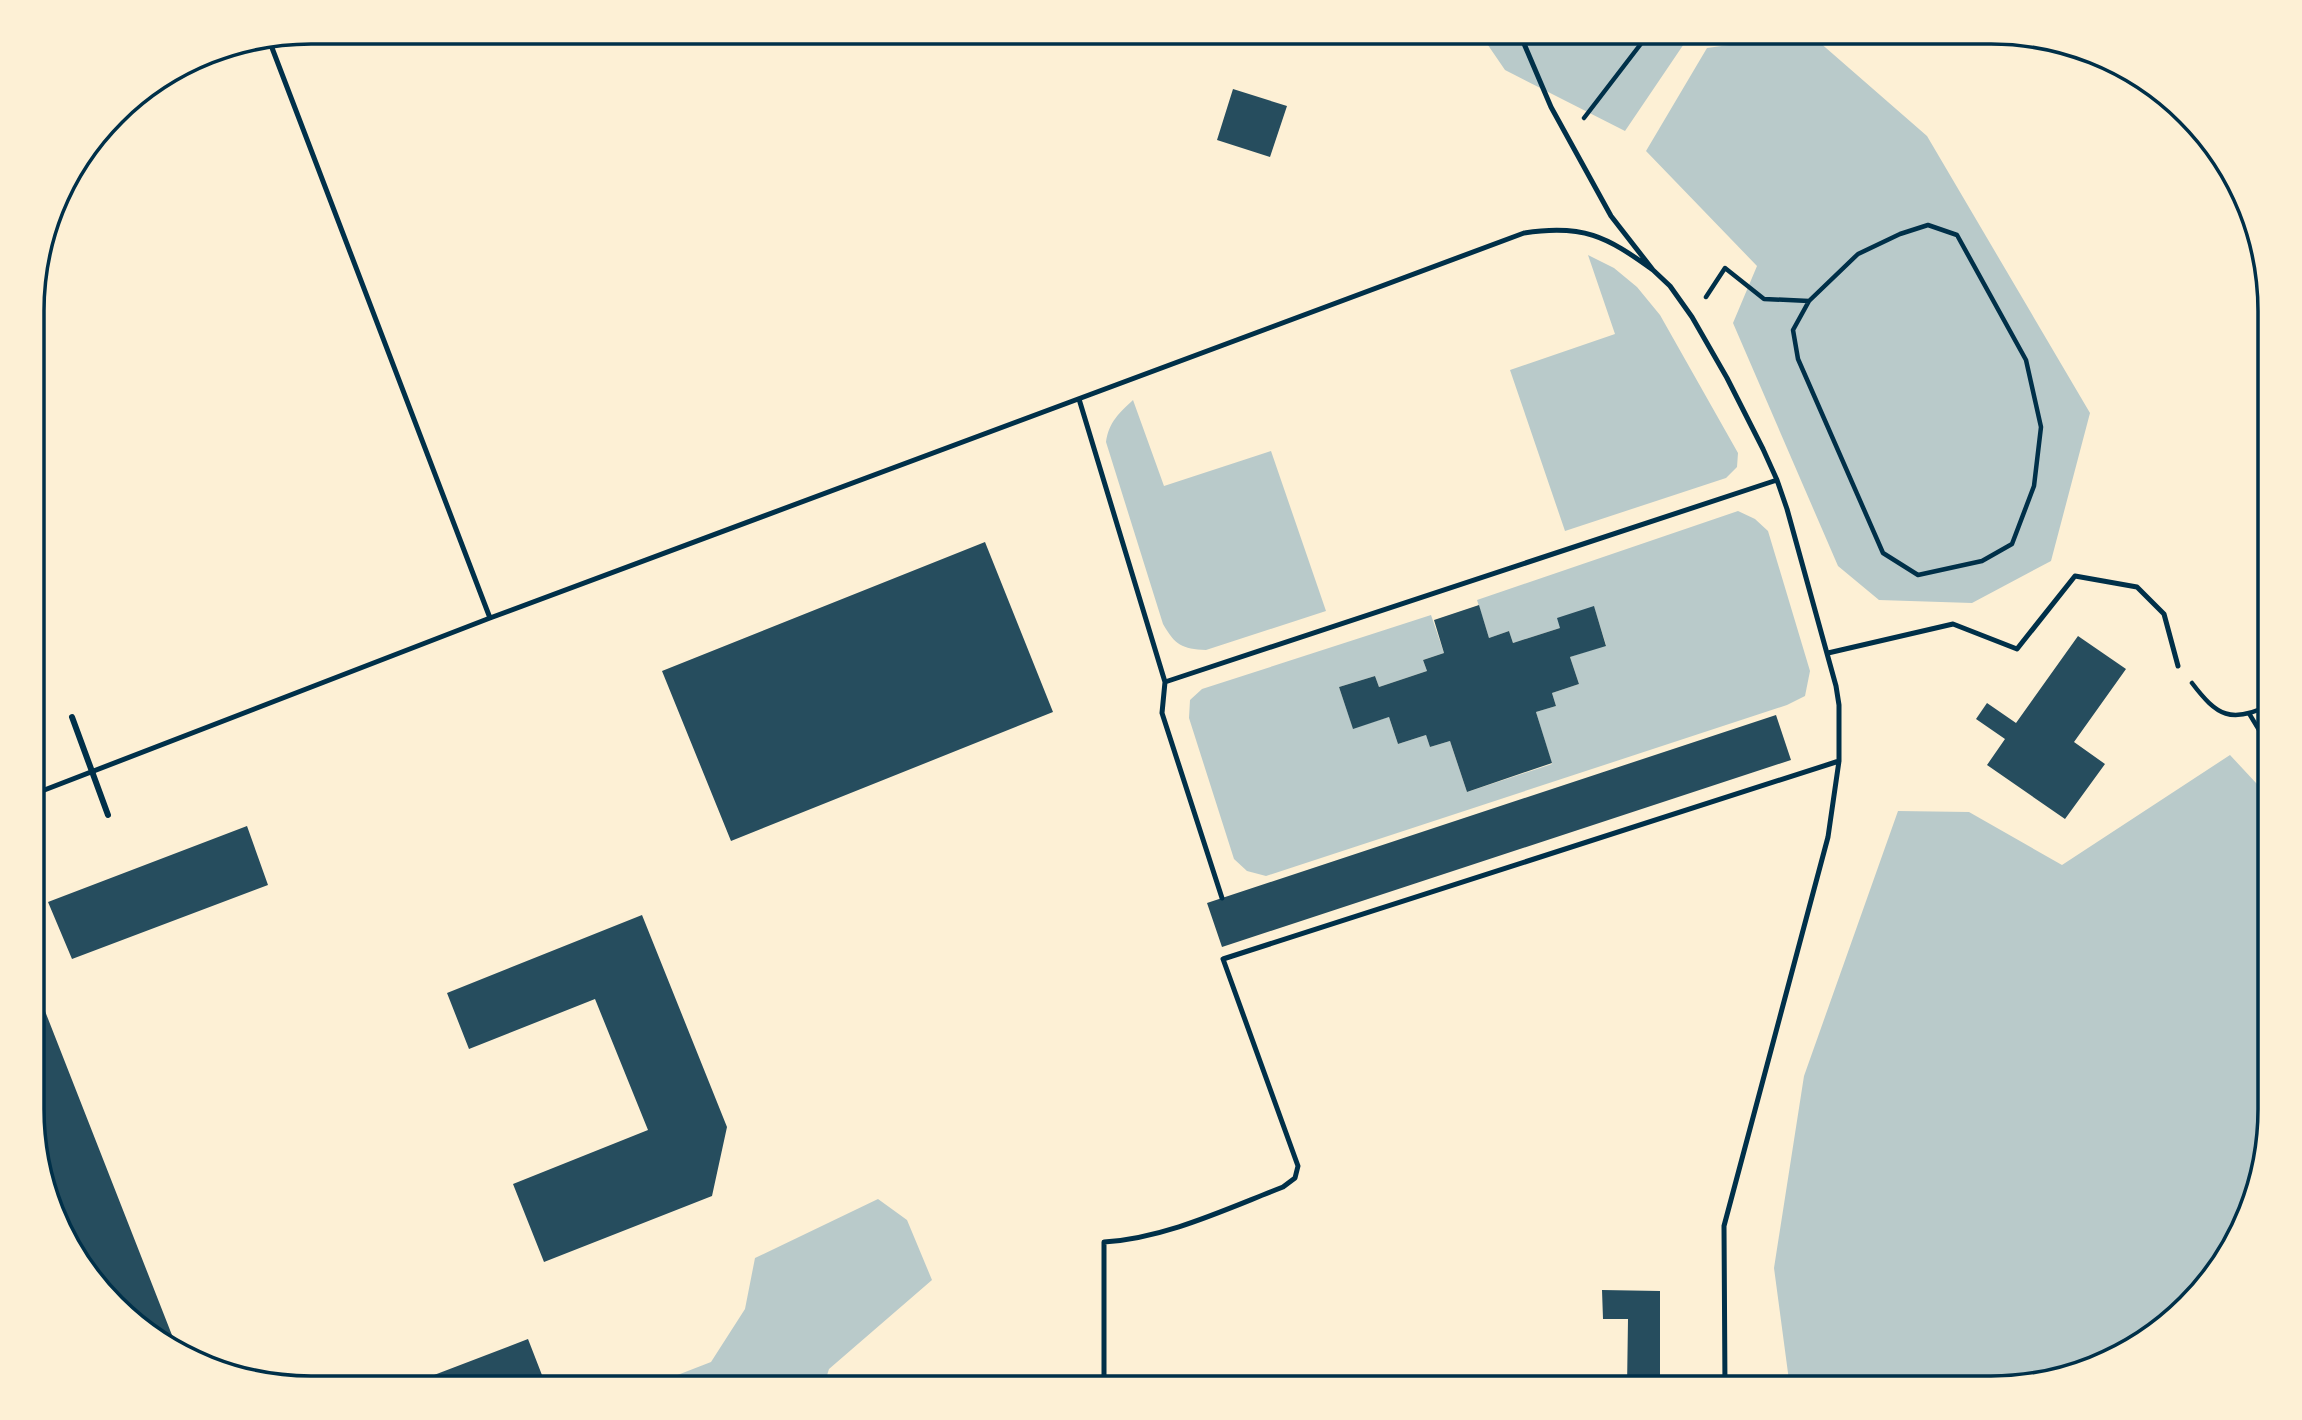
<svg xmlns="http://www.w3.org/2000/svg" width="2302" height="1420" viewBox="0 0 2302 1420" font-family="'Space Grotesk',sans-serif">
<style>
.green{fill:#b9caca}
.building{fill:#264d5e}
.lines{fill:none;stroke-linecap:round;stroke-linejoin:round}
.path{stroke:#003049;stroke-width:4.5}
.service{stroke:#003049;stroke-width:5}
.pedestrian{stroke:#003049;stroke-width:6}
.rim{fill:none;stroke:#003049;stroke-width:3.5}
</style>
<rect width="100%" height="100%" fill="#fdf0d5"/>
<path class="green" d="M1479 32H1692L1625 131 1505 70Z
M1810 34 1927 136 2090 413 2051 561 1972 603 1879 600 1838 566 1733 323 1757 266 1646 151 1707 48Z
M1588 255 1614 268 1637 287 1660 315 1738 453 1737 467 1726 478 1565 531 1510 370 1615 334Z
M1133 400 1164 486 1271 451 1326 611 1206 650C1182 649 1175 645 1163 624L1106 442C1109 422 1119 413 1133 400Z
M1738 511 1755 519 1768 531 1810 671 1805 696 1787 705 1266 876 1247 871 1234 859 1189 718 1190 700 1202 689 1431 615 1444 653 1423 660 1427 671 1379 687 1375 676 1339 687 1353 728 1389 717 1398 744 1426 735 1430 747 1450 741 1467 792 1552 764 1536 712 1556 706 1552 693 1579 684 1570 657 1606 645 1594 607 1560 628 1513 643 1509 631 1489 638 1477 600Z
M2230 755 2270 798V1128L2256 1199 2224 1264 2131 1351 2010 1388H1790L1774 1268 1804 1076 1898 811 1969 812 2062 865Z
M878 1199 907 1220 932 1280 829 1369 823 1388H644L711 1362 745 1309 755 1258Z"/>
<path class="building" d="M1233 89 1287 106 1270 157 1217 140Z
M985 542 1053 712 731 841 662 671Z
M1479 605 1489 638 1509 631 1513 643 1560 628 1557 618 1594 606 1606 646 1570 657 1579 684 1552 693 1556 706 1536 712 1552 763 1467 792 1450 741 1430 747 1426 735 1398 744 1389 717 1353 729 1339 687 1375 676 1379 687 1427 671 1423 660 1444 653 1434 620Z
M2078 636 2126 669 2074 742 2105 764 2065 819 1987 765 2005 739 1976 719 1987 703 2016 723Z
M1776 715 1791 760 1222 947 1207 903Z
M247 826 268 885 72 959 48 902Z
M642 915 727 1127 712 1196 544 1262 513 1184 648 1130 595 999 469 1049 447 993Z
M34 983 179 1353 156 1342 78 1264 34 1146Z
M1602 1290 1660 1291V1388H1627L1628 1319H1603Z
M528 1339 547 1388H400Z"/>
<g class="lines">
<path class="path" d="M1584 118 1650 32
M1706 297 1725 268 1764 299 1809 301 1858 254 1900 234 1928 225 1957 235 2026 360 2041 427 2034 486 2012 544 1982 561 1918 575 1883 553 1798 359 1793 330 1809 301
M2192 683C2217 716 2231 724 2270 705
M2250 715 2270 748"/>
<path class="service" d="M1519 32 1551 107 1611 216 1653 270 1670 286 1692 317 1727 378 1763 449 1777 480 1787 509 1836 686 1839 705V761L1828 837 1724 1226 1725 1388
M269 40 490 618
M1079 399 1165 682 1162 713 1222 898
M1828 653 1953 624 2017 649 2075 576 2137 587 2164 614 2178 666
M1165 682 1777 480
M34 794 490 618 1524 233C1583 224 1606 236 1653 270
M1104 1388V1242C1166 1238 1226 1209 1283 1187L1295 1178 1298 1166 1223 959 1839 761"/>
<path class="pedestrian" d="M72 717 108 815"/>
</g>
<path d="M0 0H2302V1420H0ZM311 44H1991A267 267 0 0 1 2258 311V1109A267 267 0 0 1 1991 1376H311A267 267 0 0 1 44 1109V311A267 267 0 0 1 311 44Z" fill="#fdf0d5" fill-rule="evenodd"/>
<path class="rim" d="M311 44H1991A267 267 0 0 1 2258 311V1109A267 267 0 0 1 1991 1376H311A267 267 0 0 1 44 1109V311A267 267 0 0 1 311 44Z"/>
</svg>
